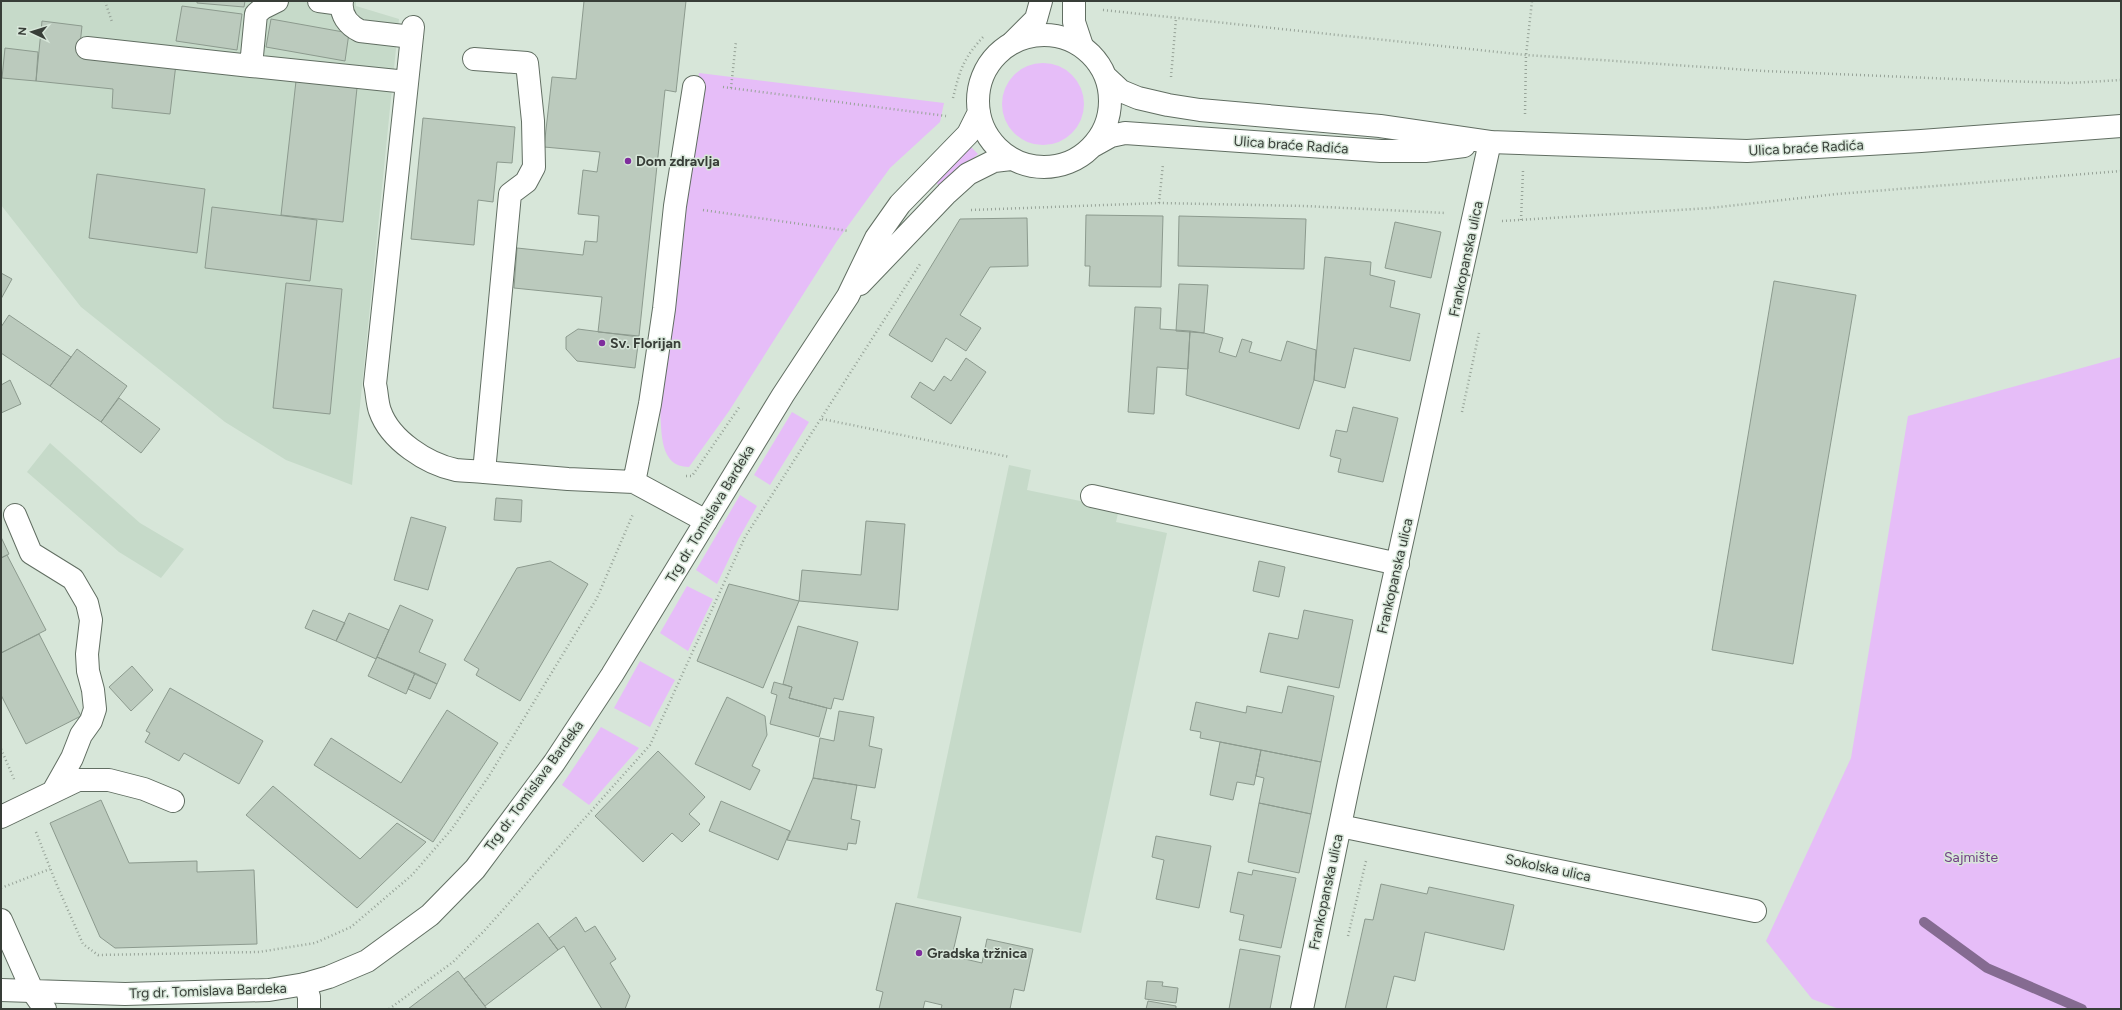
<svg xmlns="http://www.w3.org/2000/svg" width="2122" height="1010" viewBox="0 0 2122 1010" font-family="Figtree,sans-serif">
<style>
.built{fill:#c6dac9}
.green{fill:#e6bdf8}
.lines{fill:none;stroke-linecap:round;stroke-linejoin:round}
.stream{stroke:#856b91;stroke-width:10}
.building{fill:#bbcabd;stroke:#8c9a8e}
.minor-casing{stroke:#616e62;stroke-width:24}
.major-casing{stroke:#616e62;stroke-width:24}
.path{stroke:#97a398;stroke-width:2.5;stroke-dasharray:1 3;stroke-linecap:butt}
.minor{stroke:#fff;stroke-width:22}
.major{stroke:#fff;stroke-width:22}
.poi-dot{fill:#7f2d9d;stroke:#d7e6d9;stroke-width:1.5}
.labels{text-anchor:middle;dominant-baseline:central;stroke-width:3;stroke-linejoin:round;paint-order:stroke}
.street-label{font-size:14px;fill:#383e38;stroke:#d7e6d9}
.poi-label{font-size:14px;font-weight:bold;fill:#383e38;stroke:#d7e6d9;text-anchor:start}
.park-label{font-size:14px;fill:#713e85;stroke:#d7e6d9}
</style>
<rect width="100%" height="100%" fill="#d7e6d9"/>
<path class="built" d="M1 1H356V6L399 19 352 485 286 460 225 422 81 307 1 205Z
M50 443 140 523 184 549 161 578 119 552 27 472Z
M1009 465 1031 470 1027 490 1119 509 1116 522 1167 533 1081 933 917 898Z"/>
<path class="green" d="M1002 104a41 41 0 1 1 82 0a41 41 0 1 1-82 0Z
M699 73 944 103 940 122 890 168 837 241 729 411 689 467C659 467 662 432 660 410Z
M971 147 978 154 940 187 934 180Z
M2121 357V1009H1839L1812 999 1766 941 1851 758 1908 416Z
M792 412 809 422 770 485 754 475Z
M740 495 757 506 738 540 717 584 696 570Z
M687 586 713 599 688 651 660 633Z
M640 661 675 680 650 727 614 708Z
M601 727 639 748 589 805 562 785Z"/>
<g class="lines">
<path class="stream" d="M1924 922 1987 968 2082 1009"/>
</g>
<path class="building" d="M197 1H245L244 7 197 3Z
M584 1H686L676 92 665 90 639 336 598 332 602 297 514 288 517 248 583 255 585 241 597 242 599 216 578 214 583 170 597 172 600 152 544 147 552 77 576 79Z
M182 6 242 14 237 50 176 41Z
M271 19 349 33 345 61 266 47Z
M42 21 82 26 79 54 176 64 170 114 112 108 113 89 36 81Z
M5 48 38 52 36 81 2 78Z
M296 81 357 88 343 222 281 215Z
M423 118 515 127 512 163 497 162 493 202 478 200 474 245 411 239Z
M97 174 205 189 197 253 89 238Z
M212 207 317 220 310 281 205 268Z
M1086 215 1163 216 1161 287 1089 286 1090 266H1085Z
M1179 216 1306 219 1304 269 1178 266Z
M1027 218 1028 266 990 267 960 315 981 328 966 351 946 338 932 362 889 335 960 219Z
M1395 222 1441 232 1431 278 1385 268Z
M1325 257 1371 262 1370 275 1395 281 1390 307 1420 314 1410 361 1354 348 1345 388 1314 380Z
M1 273 12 279 1 299Z
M1774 281 1856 295 1793 664 1712 650Z
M286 283 342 289 330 414 273 408Z
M1179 284 1208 285 1204 333 1176 331Z
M1135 307 1161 308 1160 329 1190 331 1188 369 1157 367 1154 414 1128 412Z
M9 315 71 357 50 386 1 353V327Z
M578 329 639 337 635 368 577 361 566 349V337Z
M1190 331 1204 333 1223 338 1219 352 1236 357 1242 339 1252 342 1249 352 1281 361 1287 341 1316 350 1314 380 1299 429 1186 395Z
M77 349 127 386 101 422 50 386Z
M966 358 986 372 951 424 911 397 920 382 934 391 944 376 951 381Z
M10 380 21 404 1 413V385Z
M119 398 160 429 141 453 101 422Z
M1353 407 1398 418 1383 482 1338 472 1341 459 1330 456 1336 430 1347 432Z
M496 498 522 500 521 522 494 520Z
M411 517 446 527 428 590 394 580Z
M866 521 905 524 898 610 799 601 802 570 861 575Z
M1 537 9 554 1 558Z
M7 555 46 630 1 653V558Z
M550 561 588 584 520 701 476 675 479 669 464 660 517 568Z
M1259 561 1285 567 1279 597 1253 591Z
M729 584 799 601 763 688 697 661Z
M400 605 433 620 419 652 446 664 437 684 377 657Z
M313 610 345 623 336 641 305 628Z
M1304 610 1353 620 1339 688 1260 672 1269 633 1298 639Z
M349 613 389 630 376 659 336 641Z
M798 626 858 642 843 700 834 698 831 709 789 698 792 687 783 684Z
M39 634 81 716 26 744 1 695V653Z
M377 657 415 673 406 694 368 676Z
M132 666 153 690 131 711 109 687Z
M415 673 437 684 430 699 408 689Z
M774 682 792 687 789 698 827 708 819 737 770 724 777 695 771 693Z
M1288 686 1334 696 1321 762 1200 738 1201 732 1190 730 1196 702 1246 713 1247 706 1282 713Z
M170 688 263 741 239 784 184 753 179 761 145 742 150 733 146 731Z
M727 697 765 716 767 735 752 766 760 770 750 790 695 764Z
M447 710 498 743 433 842 314 765 331 738 401 783Z
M839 711 874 717 869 746 882 749 875 788 813 778 820 738 834 741Z
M1220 742 1261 750 1254 785 1237 782 1233 800 1210 795Z
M1261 750 1321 762 1311 814 1259 803 1264 778 1256 776Z
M658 751 705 797 689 814 700 824 682 842 672 833 643 862 595 816Z
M813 778 857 785 851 819 860 821 856 844 848 843 847 850 787 840Z
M273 786 360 859 397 823 426 842 357 908 246 815Z
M101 800 129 863 197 861V872L254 870 257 944 115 948 100 937 50 823Z
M721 801 790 831 778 860 709 831Z
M1259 803 1311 814 1299 873 1248 862Z
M1156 836 1211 846 1199 908 1156 899 1164 860 1152 857Z
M1253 870 1296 878 1281 948 1239 940 1244 915 1230 912 1238 872 1252 875Z
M1381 884 1427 894 1429 887 1514 905 1504 950 1425 932 1415 981 1394 976 1386 1009H1345L1365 919 1373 920Z
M896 903 961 917 952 956 982 963 987 939 1033 949 1024 991 1014 989 1010 1009H941L942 1005 925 1001 923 1009H879L883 992 876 990Z
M576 917 585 932 595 926 616 959 610 963 630 996 625 1009H602L564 946 558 950 549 938Z
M538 923 558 950 485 1006 464 979Z
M1240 949 1280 956 1270 1009H1229Z
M458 971 487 1009H408Z
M1147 981 1163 982 1162 986 1178 988 1176 1003 1145 999Z
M1148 1001 1176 1006V1009H1146Z"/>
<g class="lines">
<g class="minor-casing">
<path id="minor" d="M319 1 341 4
M342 1C340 15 348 25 360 31L412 37
M1074 1V22L1082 46
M413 27 375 384C377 392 377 403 380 411 390 440 427 464 456 470 465 471 475 471 484 472
M1013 42 1036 19 1041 1
M87 48 251 66 256 14 263 8 277 1
M474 59 527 63 533 121 534 167 526 182 510 194 484 472 568 479 634 482 706 521
M251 66 407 82
M634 482 650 404 664 309 675 206 694 87
M1092 496 1398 564
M15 515 31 553 73 579 87 603 91 620 87 654 88 671 93 690 95 709 91 721 81 735 72 758 54 790
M1 817 78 780H109L144 789 173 801
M1340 826 1755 911
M305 984 309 997V1009
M33 992 45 1009
M1302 1009 1349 782 1490 142"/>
</g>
<g class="major-casing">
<path id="major" d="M978 101a66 66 0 1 1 132 0a66 66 0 1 1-132 0Z
M1106 77 1121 91 1138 98 1168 105 1200 110 1380 126 1490 142 1747 151 1921 141 2121 126
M1093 146 1111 136 1125 133 1381 151H1425L1464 146
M860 284 947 193 968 174 994 161 1011 159
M1 920 33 992
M1 990 125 994 269 990 305 984 329 977 367 961 430 915 475 869 554 763 612 675 783 395 848 296 876 238 900 204 968 134 979 112"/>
</g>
<path class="path" d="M105 1 112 22
M1103 10 1526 55 1764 71 2002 81 2070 83 2121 80
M1171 77 1176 19
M723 87 946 116
M731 88 736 41
M953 98C960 69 964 57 985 35
M1525 114 1526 55 1532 1
M1159 203 1163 164
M703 210 849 231
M971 210 1159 203 1305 206 1446 213
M1521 220 1523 171
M1502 221 1710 208 1837 194 2121 171
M1462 412 1479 333
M822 419 1010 457
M686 476H692L740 406
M1 749 14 779
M36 832 56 883 83 944 98 955 259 952 315 943 351 927 412 875 451 830 489 776 597 598 633 514
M1 888 50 869
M1348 936 1366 861
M389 1009 453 962 485 930 650 745 745 537 920 264"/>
<use href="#minor" class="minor"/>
<use href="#major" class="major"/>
</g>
<g class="poi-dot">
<circle cx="628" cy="161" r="4"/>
<circle cx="602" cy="343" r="4"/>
<circle cx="919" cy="953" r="4"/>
</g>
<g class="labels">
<g class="street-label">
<text transform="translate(1291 145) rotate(4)">Ulica braće Radića</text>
<text transform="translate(1806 148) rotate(-3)">Ulica braće Radića</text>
<text transform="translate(1466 259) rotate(-78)">Frankopanska ulica</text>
<text transform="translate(710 514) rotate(-59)">Trg dr. Tomislava Bardeka</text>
<text transform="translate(1395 576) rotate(-77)">Frankopanska ulica</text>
<text transform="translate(534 786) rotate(-54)">Trg dr. Tomislava Bardeka</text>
<text transform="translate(1548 868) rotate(12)">Sokolska ulica</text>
<text transform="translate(1326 892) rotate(-78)">Frankopanska ulica</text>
<text transform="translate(208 991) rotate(-2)">Trg dr. Tomislava Bardeka</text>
</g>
<g class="poi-label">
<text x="636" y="161">Dom zdravlja</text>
<text x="610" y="343">Sv. Florijan</text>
<text x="927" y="953">Gradska tržnica</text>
</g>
<g class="park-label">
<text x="1971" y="857">Sajmište</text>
</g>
</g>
<rect width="2122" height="1010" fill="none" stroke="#383e38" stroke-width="4"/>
<g transform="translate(32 32) rotate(274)" stroke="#d7e6d9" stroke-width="3" paint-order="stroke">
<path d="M0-3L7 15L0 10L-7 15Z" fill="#383e38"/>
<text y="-6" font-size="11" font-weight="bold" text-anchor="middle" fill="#383e38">N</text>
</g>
</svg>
